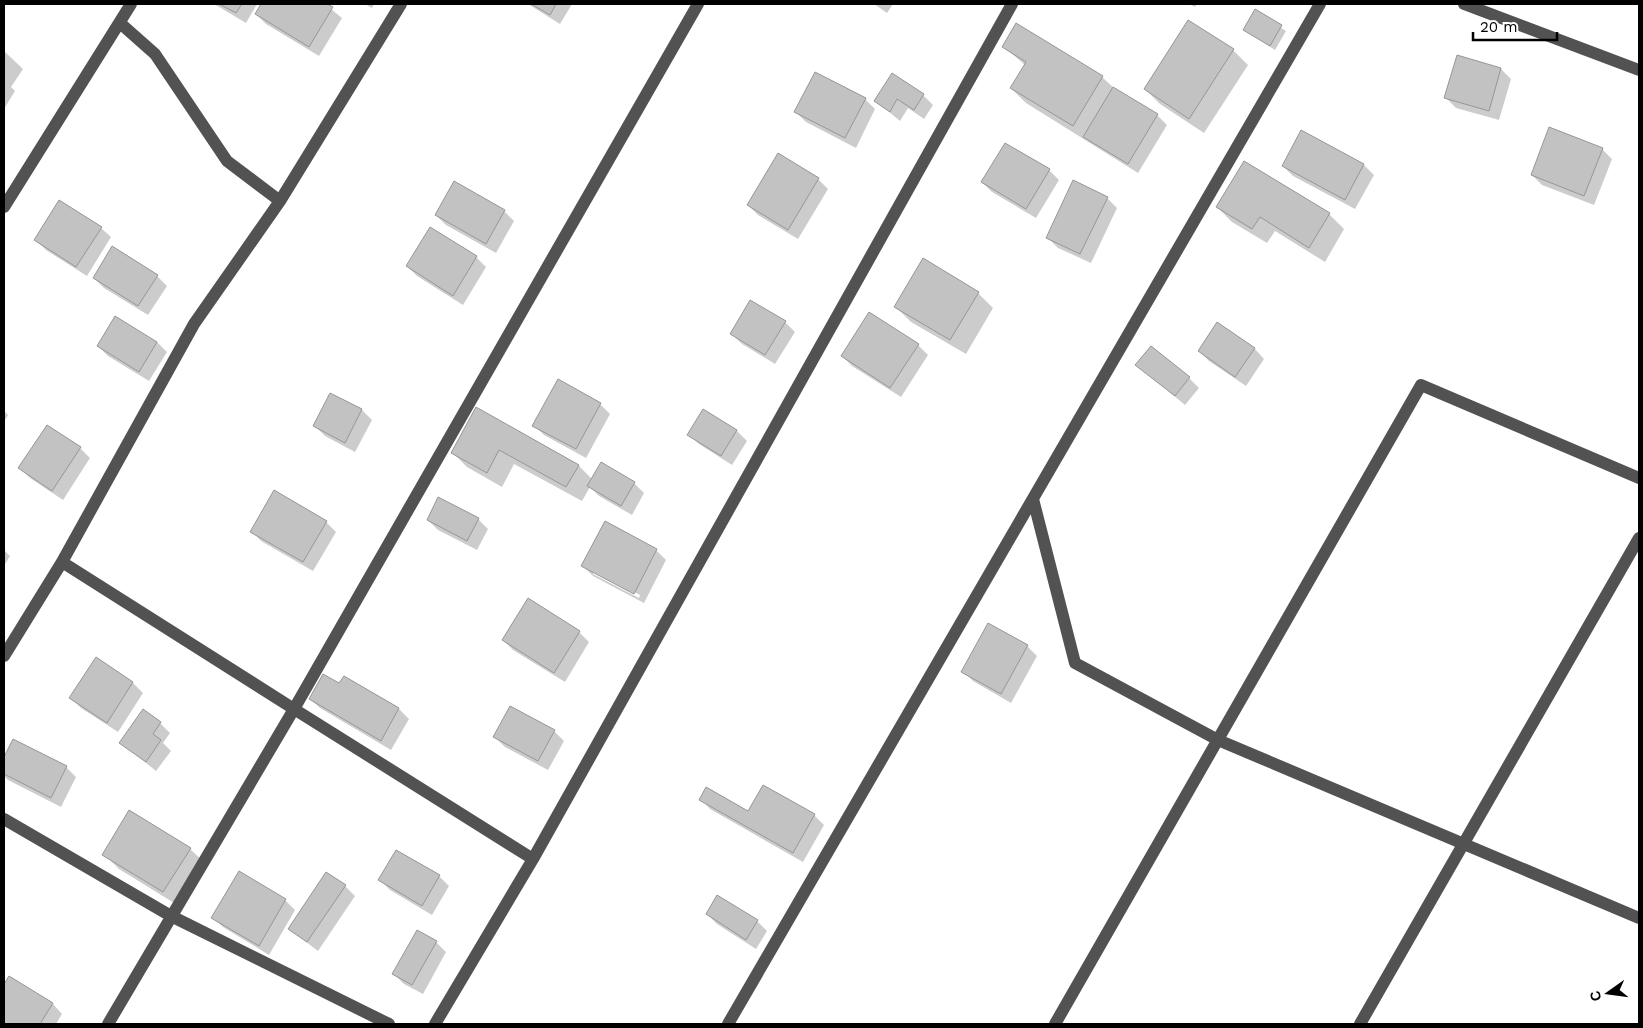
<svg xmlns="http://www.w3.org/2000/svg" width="1643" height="1028" viewBox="0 0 1643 1028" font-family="'Work Sans',sans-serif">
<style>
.shadow{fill:#0003;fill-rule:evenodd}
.building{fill:#c2c2c2;stroke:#969696}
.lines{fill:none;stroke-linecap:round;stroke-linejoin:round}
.minor{stroke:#525252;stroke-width:12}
</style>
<rect width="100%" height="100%" fill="#fff"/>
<path class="shadow" d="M214 4H257L246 23Z
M262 4H325L342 18 319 56 266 24 256 14Z
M365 4H374L372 8Z
M528 4H572L560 24Z
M874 4H893L887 13Z
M1189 4H1197L1195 7Z
M1256 11 1286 31 1275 50 1245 30Z
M1003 46 1102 77 1116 90 1157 115 1167 125 1138 173 1026 103 1011 88 1025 65Z
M1233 50 1248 65 1204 133 1160 104 1145 89Z
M4 51 23 69 11 87 15 91 4 109Z
M1458 56 1501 69 1511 79 1499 120 1456 108 1446 98Z
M923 95 933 105 924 119 908 108 900 121 876 101Z
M865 99 875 109 856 148 806 122 796 112Z
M1302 132 1364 165 1374 175 1355 209 1293 176 1283 166Z
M1602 149 1612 159 1594 205 1542 185 1532 175Z
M1049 170 1059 180 1036 218 992 192 982 182Z
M818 179 828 189 798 239 758 215 748 205Z
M1107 198 1117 208 1091 263 1058 248 1048 238Z
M1217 207 1329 214 1344 229 1325 262 1275 231 1267 243 1232 222Z
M504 211 514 221 496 253 446 225 436 215Z
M101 228 111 237 87 276 46 250 36 240Z
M476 257 486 267 463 305 417 276 407 266Z
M157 276 167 286 148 315 104 288 94 278Z
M978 293 993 308 966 354 911 322 896 307Z
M785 322 795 332 775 364 742 344 732 334Z
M1218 324 1255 349 1264 359 1246 386 1209 361 1199 351Z
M157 342 167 352 149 381 108 356 98 346Z
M918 345 928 355 901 397 852 366 842 356Z
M1137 365 1189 378 1199 388 1185 405Z
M331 395 362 410 372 420 355 452 325 436 315 426Z
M600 404 610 414 586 458 544 435 534 425Z
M477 409 579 466 593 480 634 483 644 493 632 515 599 496 590 487 582 501 514 464 502 487 467 467 452 452Z
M4 411 8 415 4 422Z
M704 411 737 431 747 441 732 465 699 444 689 434Z
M47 427 80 448 90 458 63 500 30 478 20 468Z
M478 519 488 529 477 550 438 530 428 520Z
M326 522 336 532 313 571 261 541 252 531Z
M4 550 10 556 4 566Z
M656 550 666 560 644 603 593 576 583 566ZM593 571 640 595 639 598 593 574Z
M579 632 589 642 565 682 513 650 503 640Z
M1027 646 1037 656 1011 703 973 681 963 671Z
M96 659 133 683 143 693 118 732 81 708 71 698Z
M344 677 399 709 409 719 391 750 320 708 310 699 340 685Z
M160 723 170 733 163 743 171 751 156 771 120 742Z
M554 731 564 741 548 770 505 747 495 737Z
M13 741 66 767 76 777 61 807 8 780 4 776V760Z
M701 799 749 813 814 815 824 825 803 862 710 809Z
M190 849 205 863 179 906 119 869 104 854Z
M439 876 449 886 432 915 390 890 380 880Z
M345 886 355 896 318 951 289 929Z
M285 900 295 910 269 955 223 927 213 918Z
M707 914 757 921 767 931 756 949 717 924Z
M436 942 446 952 423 994 404 984 394 974Z
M10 977 53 1004 62 1014 56 1024H4V987Z"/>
<path class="building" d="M219 4H242L236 13Z
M261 4H327L333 7 309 47 255 14Z
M531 4H556L550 15Z
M1255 9 1282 25 1270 46 1243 30Z
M1188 20 1234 49 1189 119 1144 89Z
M1016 23 1103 76 1073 126 1010 88 1026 62 1002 47Z
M1457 55 1501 68 1489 111 1444 98Z
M815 72 866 98 845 138 794 112Z
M892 73 924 94 914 110 897 99 890 112 874 101Z
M1113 87 1158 114 1128 164 1083 137Z
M1549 127 1603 148 1584 196 1531 175Z
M1301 130 1364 164 1345 200 1282 166Z
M1005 143 1050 169 1026 209 981 182Z
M778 153 819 178 788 230 747 205Z
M1244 161 1330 213 1309 248 1260 217 1252 229 1216 207Z
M1073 180 1108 197 1080 254 1046 238Z
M454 181 505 210 486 244 435 215Z
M59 200 102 227 76 267 34 240Z
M430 227 477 256 453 296 406 266Z
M112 246 158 275 138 306 93 278Z
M923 258 979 292 950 340 894 307Z
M750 300 786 321 765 355 730 334Z
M869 312 919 344 890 388 841 356Z
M115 316 157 342 139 372 97 346Z
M1217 322 1255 348 1235 377 1198 351Z
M1151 346 1190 377 1175 396 1135 365Z
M558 379 601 403 576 449 532 426Z
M330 393 362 409 345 443 313 426Z
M476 407 579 465 566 487 499 450 487 473 451 453Z
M703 409 737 430 721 456 687 435Z
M47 425 81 447 52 491 18 468Z
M601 462 635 482 621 506 587 486Z
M274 490 327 521 303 562 250 532Z
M438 497 479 518 467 541 427 520Z
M605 521 657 549 634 594 581 566Z
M528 598 580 631 554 673 502 640Z
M988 623 1028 645 1001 694 961 672Z
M96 657 133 682 107 723 69 698Z
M323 674 339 683 344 676 399 708 381 741 309 699Z
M510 706 555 730 538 761 493 737Z
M143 709 161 722 153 734 161 740 146 762 119 743Z
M13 739 67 766 51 798 4 774V757Z
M763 785 815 814 793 853 699 800 706 787 748 811Z
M129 810 191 848 163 892 102 855Z
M396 850 440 875 422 906 378 880Z
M239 871 286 899 259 946 211 918Z
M326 872 346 885 307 942 288 929Z
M717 895 758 920 746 940 706 914Z
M417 930 437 941 412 985 392 974Z
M9 976 53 1003 40 1024H4V984Z"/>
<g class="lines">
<path class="minor" d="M401 4 280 201 194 324 62 562 294 709 698 4
M1464 4 1639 70
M120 23 155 54 227 161 280 201
M4 207 131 4
M1033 499 1075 663 1218 740 1639 918
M4 656 62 562
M4 819 171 916 389 1024
M108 1024 294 709 533 859
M435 1024 533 859 1012 4
M728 1024 1320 4
M1055 1024 1421 385 1639 478
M1360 1024 1639 538"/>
</g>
<rect width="1643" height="1028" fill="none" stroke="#000000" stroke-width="10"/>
<g transform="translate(1608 993) rotate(256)" stroke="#ffffff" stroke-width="4" paint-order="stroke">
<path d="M0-4L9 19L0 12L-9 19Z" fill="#000000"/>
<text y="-8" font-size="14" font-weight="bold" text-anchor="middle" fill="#000000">С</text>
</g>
<path d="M1473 32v8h84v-8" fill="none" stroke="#000000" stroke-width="2.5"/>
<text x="1480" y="32" font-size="15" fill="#000000" stroke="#ffffff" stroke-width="4" paint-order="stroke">20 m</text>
</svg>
